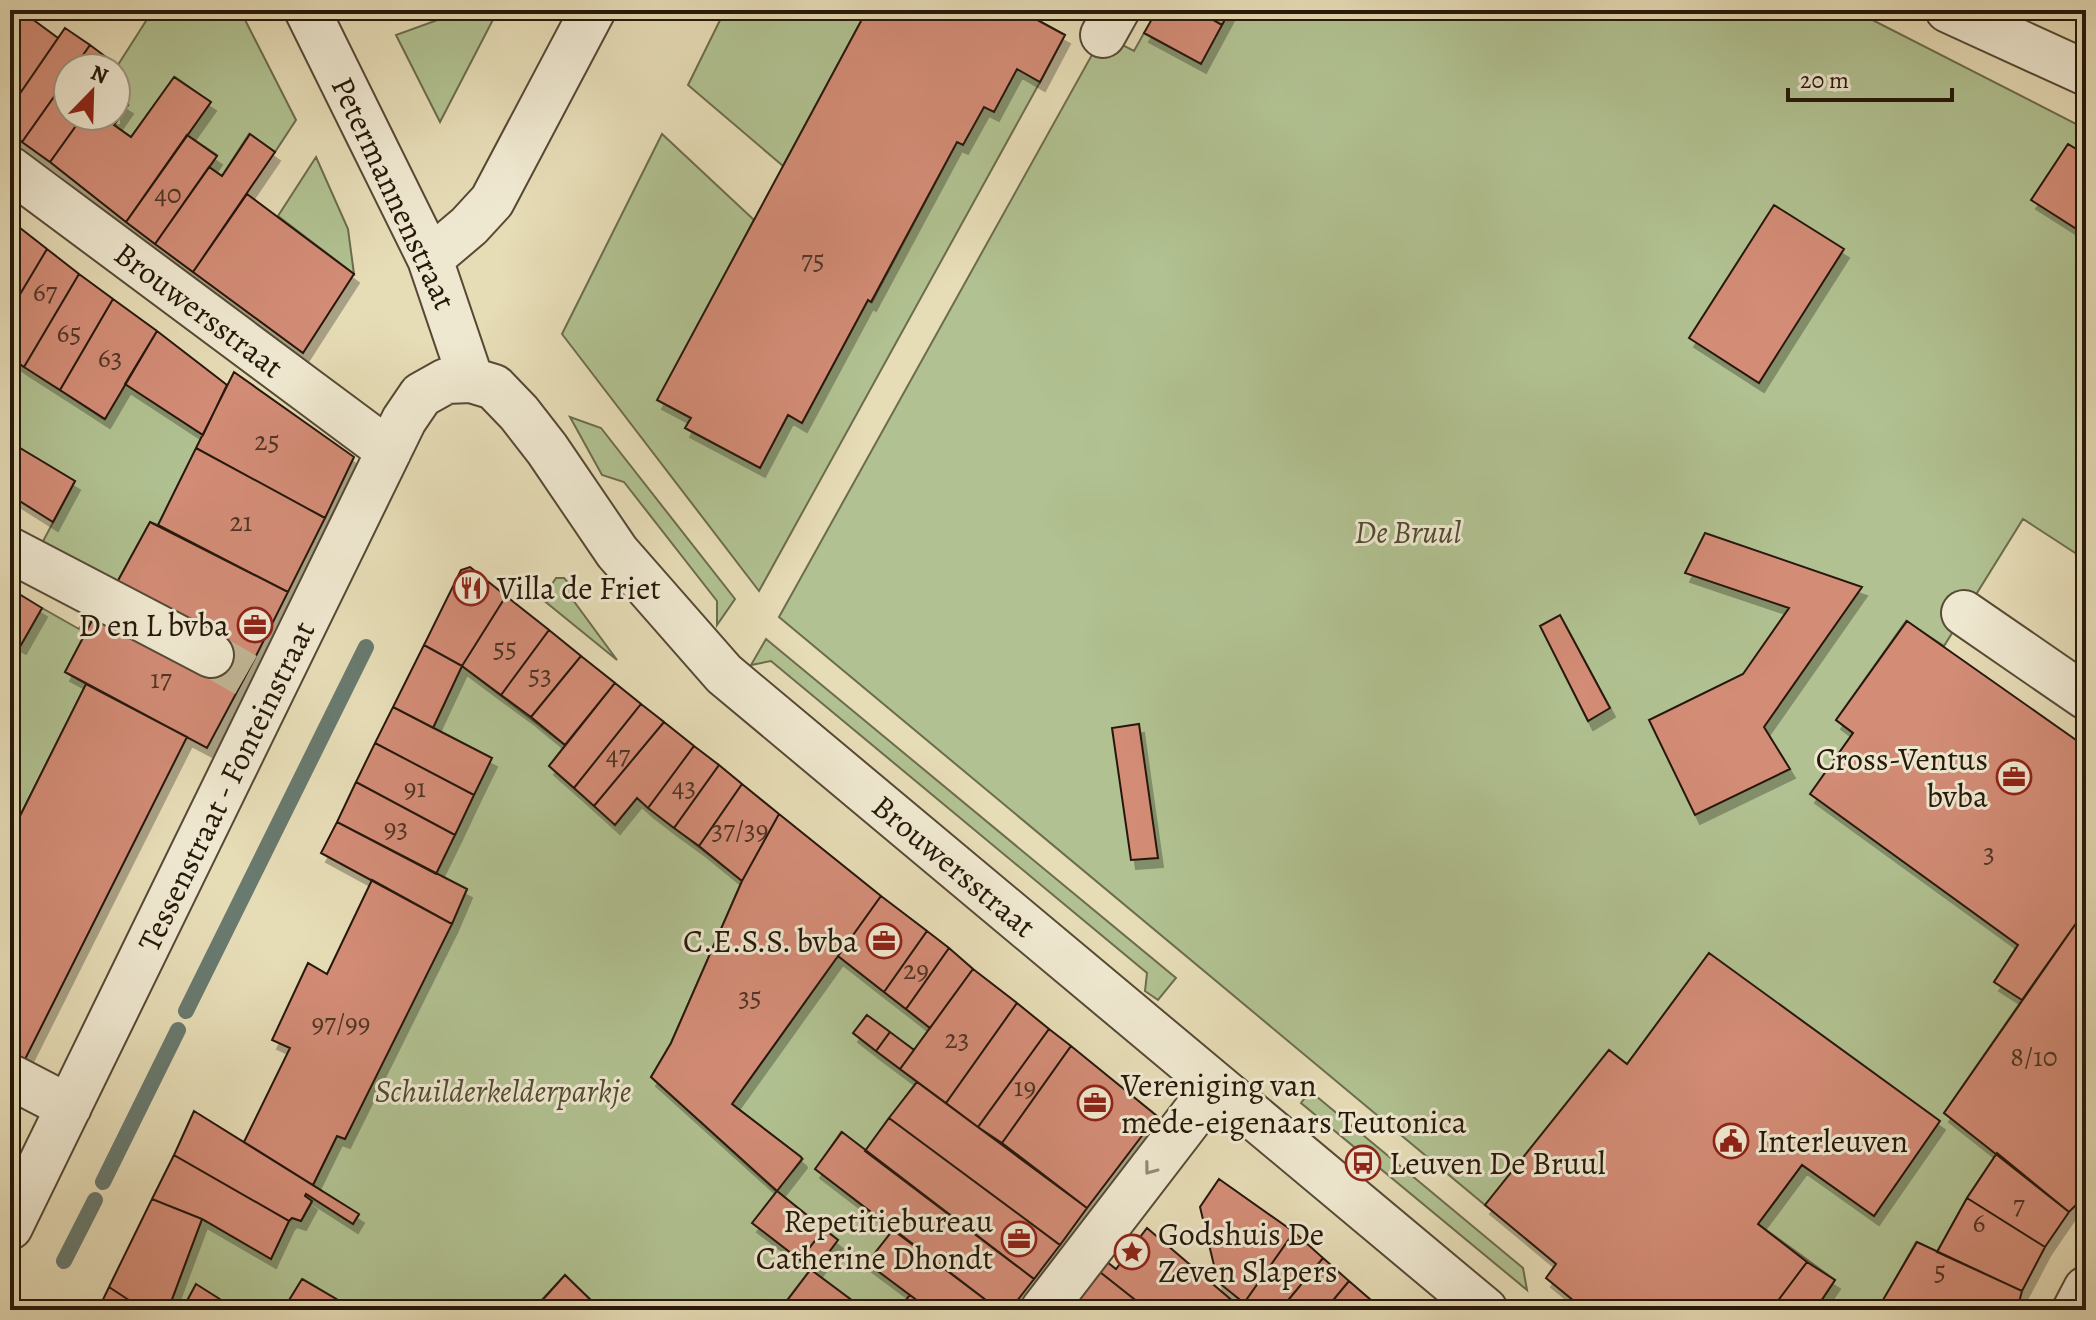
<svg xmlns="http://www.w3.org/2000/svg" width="2096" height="1320" viewBox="0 0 2096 1320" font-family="Alegreya,serif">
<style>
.green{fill:#b1c191;stroke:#6c6c4e;stroke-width:2}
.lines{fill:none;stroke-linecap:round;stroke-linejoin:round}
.stream{stroke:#697a6f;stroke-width:16}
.building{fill:#d38c76;stroke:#26180a;stroke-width:2;filter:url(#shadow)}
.minor-tunnel{stroke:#c0b594;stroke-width:44;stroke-dasharray:44 22;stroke-linecap:butt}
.minor-casing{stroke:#564935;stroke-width:48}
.minor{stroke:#efe8d0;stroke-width:44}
.oneway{stroke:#958a77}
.labels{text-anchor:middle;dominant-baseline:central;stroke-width:6;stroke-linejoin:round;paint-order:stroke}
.number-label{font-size:28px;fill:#513525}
.street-label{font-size:32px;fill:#26180a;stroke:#efe8d0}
.park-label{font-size:32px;font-style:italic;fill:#504b32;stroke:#efe8d0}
.poi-label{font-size:32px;fill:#26180a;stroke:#efe8d0;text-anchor:start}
</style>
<defs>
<filter id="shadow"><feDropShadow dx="5" dy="9" stdDeviation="0" flood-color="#0004"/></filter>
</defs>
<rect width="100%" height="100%" fill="#e6dcb6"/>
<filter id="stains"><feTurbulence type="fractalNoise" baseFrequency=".0025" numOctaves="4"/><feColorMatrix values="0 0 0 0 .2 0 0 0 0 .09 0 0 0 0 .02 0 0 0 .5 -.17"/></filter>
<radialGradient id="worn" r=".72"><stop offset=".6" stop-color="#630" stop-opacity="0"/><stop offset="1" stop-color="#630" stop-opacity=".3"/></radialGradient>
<path class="green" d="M153 10H240L296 120 275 152 249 134 222 176 209 167 217 155 187 135 210 102 175 77 131 137 114 125 128 105 116 97V68Z
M465 10H498L440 122 396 35Z
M725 10H867L783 166 688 85Z
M1019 10 1065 35 1040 82 759 591 562 334 662 134 754 220 658 400 691 418 685 428 760 468 788 415 802 422 868 300 872 302 957 142 963 144 984 107 994 111 1017 69 1040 81 1065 35Z
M1230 10H1853L2086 129V155L2068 144 2032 200 2086 235V560L2023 519 1944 646 1906 621 1836 720 1853 733 1811 794 2018 945 1994 982 2022 1000 1944 1113 1997 1153 1967 1198 1937 1252 1916 1242 1881 1305 1890 1310H1815L1835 1280 1758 1224 1802 1165 1874 1215 1709 954 1627 1064 1608 1051 1485 1205 779 617 1103 35 1134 51 1144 33 1201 63Z
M316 157 348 229 354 274 278 216Z
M10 357 104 419 125 384 203 435 158 525 150 522 115 586 41 545 75 481 10 442Z
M570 417 601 428 735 599 717 625V601L624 482 602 475Z
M556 578H564L575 590 573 600 617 660 542 599Z
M42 608 79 629 90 610 96 613 65 672 86 684 10 836V639L21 645Z
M766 639 1176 978 1158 1000 1145 991 1147 973 771 661 751 665Z
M462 666 565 745 549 766 615 824 637 798 742 881 671 1043 651 1077 776 1191 803 1159 732 1104 838 956 930 1028 914 1050 866 1016 854 1034 917 1082 865 1151 841 1132 816 1169 893 1230 868 1262 910 1295 898 1310H865L814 1272 838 1240 777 1191 811 1269 783 1305 789 1310H601L565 1275 537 1305 542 1310H355L303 1279 283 1310H168L202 1219 271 1258 289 1221 292 1218 301 1221 312 1202 305 1196 306 1194 353 1223 359 1215 313 1185 337 1136 345 1139 467 890 436 874 491 759 433 728Z
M1310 1091 1523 1268 1527 1290 1301 1103Z"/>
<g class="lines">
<path class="stream" d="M186 1011 366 647
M103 1182 178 1030
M64 1261 95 1200"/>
</g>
<path class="building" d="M10 10H20L58 38 10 108Z
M867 10H1019L1065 35 1040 82 1017 69 994 112 984 107 963 145 957 142 871 302 868 300 802 423 788 415 760 468 685 428 691 418 657 400Z
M1157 10H1196L1222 25 1201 64 1144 33Z
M1196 10H1230L1222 25Z
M65 28 90 45 74 68H68V77L22 142 10 132V108Z
M90 45 118 66 116 68H74Z
M68 77V116H83L50 162 22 142Z
M174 77 211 102 126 222 50 162 83 116H116V97L128 105 114 125 131 137Z
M250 134 275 152 193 272 155 244 209 167 222 176Z
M187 135 217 156 155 244 126 222Z
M2068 144 2086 155V235L2031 200Z
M247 194 354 274 303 353 193 272Z
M1774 205 1844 249 1759 383 1689 338Z
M15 224 47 249 10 311V232Z
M47 249 79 274 24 367 10 357V311Z
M79 274 113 299 60 390 24 367Z
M113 299 157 331 105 419 60 390Z
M157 331 227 385 203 435 125 384Z
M234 372 354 457 325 518 196 448Z
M10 442 75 481 53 522 10 495Z
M196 448 325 518 288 592 158 525Z
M150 522 288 592 254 660 115 586Z
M1705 533 1862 587 1764 727 1790 769 1695 815 1649 720 1743 674 1789 608 1685 573Z
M470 567 506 596 462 666 424 645 461 570Z
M11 589 42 608 21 645 10 639Z
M506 596 549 630 501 695 462 666Z
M96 613 219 642 254 660 207 748 65 672Z
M1560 615 1610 708 1588 721 1540 626Z
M1907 621 2086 747V914L2084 912 2022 1000 1994 982 2018 945 1810 794 1853 733 1836 720Z
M549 630 581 656 531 717 501 695Z
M424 645 462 666 433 728 393 707Z
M581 656 615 683 565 745 531 717Z
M615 683 641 704 574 788 549 766Z
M86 684 187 737 10 1089V836Z
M641 704 664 722 594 806 574 788Z
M393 707 492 758 474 795 375 743Z
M664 722 694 746 648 808 637 798 615 825 594 806Z
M1139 724 1158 858 1131 860 1112 728Z
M375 743 474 795 455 835 356 782Z
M694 746 719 765 674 828 648 808Z
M719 765 742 784 699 846 674 828Z
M356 782 455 835 436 874 337 822Z
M742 784 779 814 742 881 699 846Z
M779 814 881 896 732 1104 801 1157 802 1159 777 1191 651 1077 671 1043 742 881Z
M337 822 467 889 452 924 321 853Z
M372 880 452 924 345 1139 337 1136 313 1185 244 1142 290 1048 272 1040 308 963 327 974Z
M881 896 927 931 884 992 838 956Z
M2084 912 2086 914V1195L2069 1212 1944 1113Z
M927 931 949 948 906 1009 884 992Z
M949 948 973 969 930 1028 906 1009Z
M1709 953 1940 1121 1874 1216 1802 1165 1758 1224 1807 1262 1771 1310H1585L1546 1278 1556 1264 1485 1205 1609 1050 1627 1064Z
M973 969 1017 1003 946 1103 900 1069Z
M1017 1003 1049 1029 978 1127 946 1103Z
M867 1015 890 1032 876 1051 853 1033Z
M1049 1029 1071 1046 1002 1143 978 1127Z
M890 1032 914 1050 900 1069 876 1051Z
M1071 1046 1157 1116 1087 1208 1002 1143Z
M917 1082 1087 1208 1060 1245 889 1118Z
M194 1111 359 1214 353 1224 306 1194 305 1196 312 1201 301 1221 292 1218 289 1221 174 1155Z
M889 1118 1060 1245 1034 1279 865 1151Z
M842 1132 1034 1279 1010 1310H999L815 1169Z
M1997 1153 2069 1212 2045 1247 1967 1198Z
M174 1155 289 1221 271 1259 202 1219 152 1199Z
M1219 1179 1294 1232 1244 1303 1218 1282 1200 1207Z
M777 1191 824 1229 800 1260 752 1223Z
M1967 1198 2045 1247 2022 1291 1937 1252Z
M152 1199 202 1219 168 1310H144L109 1287Z
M1147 1228 1235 1303 1230 1310H1148L1100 1272 1107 1262 1116 1269Z
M824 1229 838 1240 814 1272 800 1260Z
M893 1230 999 1310H930L867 1263Z
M1294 1232 1323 1258 1280 1310H1230L1235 1303H1244Z
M1917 1242 2022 1291 2017 1310H1890L1880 1305Z
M1323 1258 1349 1281 1325 1310H1280Z
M1807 1262 1835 1280 1815 1310H1771Z
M811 1269 814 1272 865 1310H789L783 1306Z
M1100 1272 1148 1310H1071Z
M565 1275 601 1310H542L537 1306Z
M302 1279 355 1310H283Z
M1349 1281 1372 1301 1365 1310H1325Z
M196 1284 237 1310H182Z
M109 1287 144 1310H98Z
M910 1295 930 1310H898Z"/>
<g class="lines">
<path class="minor-tunnel" d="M211 655 246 675"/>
<g class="minor-casing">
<path id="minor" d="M307 10 430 259 471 380
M1948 10 2086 73
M1103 35 1117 10
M10 169 389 451
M430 259 469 226 492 201 593 10
M10 550 211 655
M1964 613 2086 697
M15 1079 69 1107
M10 1227 404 420 421 395 446 381 471 380 494 387 519 413 547 449 617 552 724 674 1485 1310
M1043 1310 1215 1086
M2075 1310 2086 1289"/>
</g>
<use href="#minor" class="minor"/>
</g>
<defs><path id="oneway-chevron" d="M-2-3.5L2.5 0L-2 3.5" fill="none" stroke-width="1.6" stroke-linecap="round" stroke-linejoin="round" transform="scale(2)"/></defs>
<use class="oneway" href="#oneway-chevron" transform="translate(1150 1169) rotate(127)"/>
<defs>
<g id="restaurant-ring" transform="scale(1.8)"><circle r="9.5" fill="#efe8d0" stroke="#8f2418" stroke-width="1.5"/><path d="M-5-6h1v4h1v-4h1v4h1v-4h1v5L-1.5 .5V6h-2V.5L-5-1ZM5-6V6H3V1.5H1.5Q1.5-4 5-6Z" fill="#8f2418"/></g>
<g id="office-ring" transform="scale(1.8)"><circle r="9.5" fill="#efe8d0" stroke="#8f2418" stroke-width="1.5"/><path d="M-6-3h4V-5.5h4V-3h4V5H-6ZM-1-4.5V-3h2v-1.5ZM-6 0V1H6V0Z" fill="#8f2418"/></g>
<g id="civic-ring" transform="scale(1.8)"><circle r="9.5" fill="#efe8d0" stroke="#8f2418" stroke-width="1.5"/><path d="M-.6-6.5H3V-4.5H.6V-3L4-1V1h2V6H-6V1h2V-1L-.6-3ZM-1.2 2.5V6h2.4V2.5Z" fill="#8f2418"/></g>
<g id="bus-ring" transform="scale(1.8)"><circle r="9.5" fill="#efe8d0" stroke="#8f2418" stroke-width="1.5"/><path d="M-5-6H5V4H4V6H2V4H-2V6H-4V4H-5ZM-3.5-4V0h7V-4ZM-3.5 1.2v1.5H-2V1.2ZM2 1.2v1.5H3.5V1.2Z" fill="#8f2418"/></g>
<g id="sight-ring" transform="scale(1.8)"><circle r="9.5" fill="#efe8d0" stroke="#8f2418" stroke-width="1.5"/><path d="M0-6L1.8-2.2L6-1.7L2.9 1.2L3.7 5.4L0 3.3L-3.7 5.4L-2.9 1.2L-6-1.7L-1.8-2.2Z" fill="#8f2418"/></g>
</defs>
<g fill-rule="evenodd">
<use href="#restaurant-ring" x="471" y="588"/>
<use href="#office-ring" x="255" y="625"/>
<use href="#office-ring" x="2014" y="777"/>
<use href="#office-ring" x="884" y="941"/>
<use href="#office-ring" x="1095" y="1103"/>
<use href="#civic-ring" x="1731" y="1141"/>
<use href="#bus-ring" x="1363" y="1163"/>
<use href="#office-ring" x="1019" y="1239"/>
<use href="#sight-ring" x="1132" y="1252"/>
</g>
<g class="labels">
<g class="number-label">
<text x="168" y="194">40</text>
<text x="813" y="260">75</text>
<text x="45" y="292">67</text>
<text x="69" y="333">65</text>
<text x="110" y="358">63</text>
<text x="267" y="441">25</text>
<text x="241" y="522">21</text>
<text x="505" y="648">55</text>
<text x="540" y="675">53</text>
<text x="161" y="679">17</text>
<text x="618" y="755">47</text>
<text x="684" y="787">43</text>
<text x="415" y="788">91</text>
<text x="396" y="828">93</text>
<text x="740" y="830">37/39</text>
<text x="1989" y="853">3</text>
<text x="916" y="970">29</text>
<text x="750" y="997">35</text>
<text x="341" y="1023">97/99</text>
<text x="957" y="1039">23</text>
<text x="2034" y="1057">8/10</text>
<text x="1025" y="1087">19</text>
<text x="2019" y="1205">7</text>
<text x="1979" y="1223">6</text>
<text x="1940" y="1271">5</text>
</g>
<g class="street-label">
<text transform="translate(394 193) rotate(65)">Petermannenstraat</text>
<text transform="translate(199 310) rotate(37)">Brouwersstraat</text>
<text transform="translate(226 786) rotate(-64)">Tessenstraat - Fonteinstraat</text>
<text transform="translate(954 866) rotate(40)">Brouwersstraat</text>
</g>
<g class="park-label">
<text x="1408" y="532">De Bruul</text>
<text x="503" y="1091">Schuilderkelderparkje</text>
</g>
<g class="poi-label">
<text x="497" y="588">Villa de Friet</text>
<text x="229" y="625" text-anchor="end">D en L bvba</text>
<text x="1988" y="759" text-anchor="end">Cross-Ventus<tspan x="1988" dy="37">bvba</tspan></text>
<text x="858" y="941" text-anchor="end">C.E.S.S. bvba</text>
<text x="1121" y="1085">Vereniging van<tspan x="1121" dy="37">mede-eigenaars Teutonica</tspan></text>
<text x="1757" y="1141">Interleuven</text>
<text x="1389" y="1163">Leuven De Bruul</text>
<text x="993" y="1221" text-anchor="end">Repetitiebureau<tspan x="993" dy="37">Catherine Dhondt</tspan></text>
<text x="1158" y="1234">Godshuis De<tspan x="1158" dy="37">Zeven Slapers</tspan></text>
</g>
</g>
<rect width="2096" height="1320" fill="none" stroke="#e6dcb6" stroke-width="40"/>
<rect x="12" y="12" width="2072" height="1296" fill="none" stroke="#26180a" stroke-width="4"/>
<rect x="20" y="20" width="2056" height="1280" fill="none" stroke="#26180a" stroke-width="2"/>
<g transform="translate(92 92) rotate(23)"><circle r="38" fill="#efe8d0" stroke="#9f9581" stroke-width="2"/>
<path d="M0-6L14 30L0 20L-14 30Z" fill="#8f2418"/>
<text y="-12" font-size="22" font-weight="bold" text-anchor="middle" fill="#26180a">N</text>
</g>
<path d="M1788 88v12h164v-12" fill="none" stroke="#26180a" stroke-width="4"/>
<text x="1800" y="88" font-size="24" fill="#26180a" stroke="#efe8d0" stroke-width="6" paint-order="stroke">20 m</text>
<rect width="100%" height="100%" filter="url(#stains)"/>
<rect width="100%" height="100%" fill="url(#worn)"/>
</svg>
